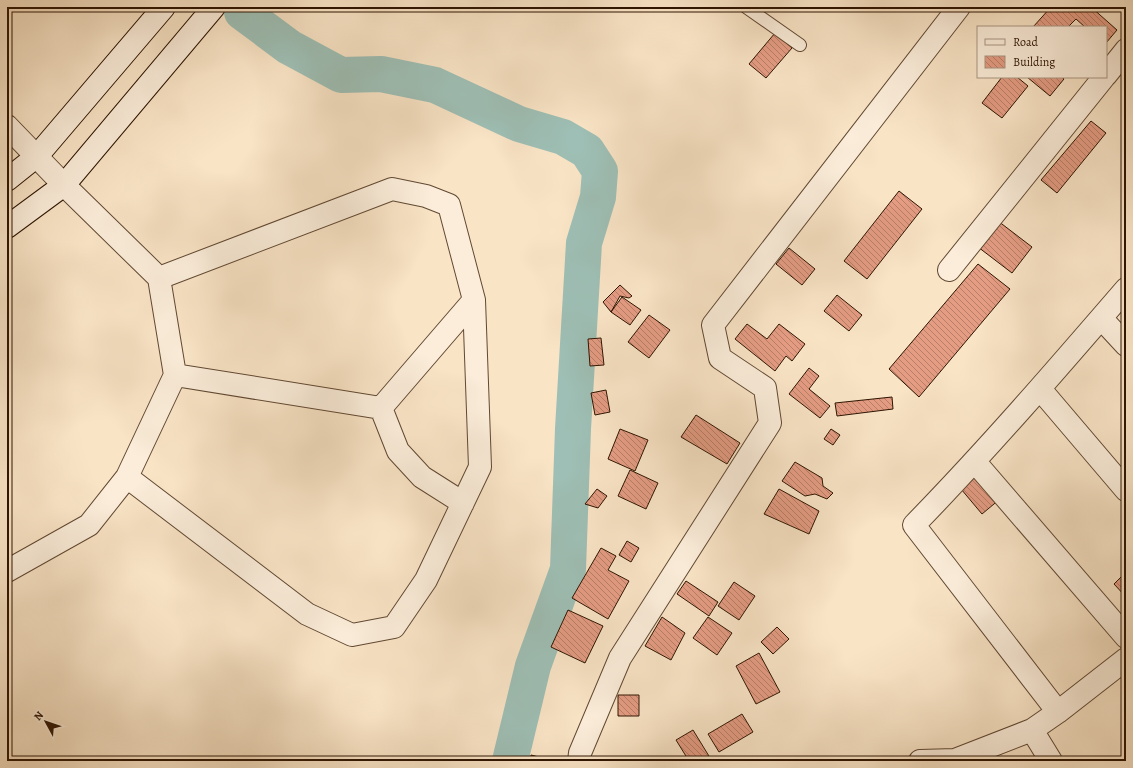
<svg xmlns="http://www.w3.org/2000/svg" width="1133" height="768" viewBox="0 0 1133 768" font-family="Alegreya,serif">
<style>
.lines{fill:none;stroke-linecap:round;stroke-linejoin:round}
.river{stroke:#9ebfb5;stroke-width:36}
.building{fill:url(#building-back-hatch);stroke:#2e1401}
.lane-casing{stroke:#614832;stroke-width:14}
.street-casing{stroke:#614832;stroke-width:24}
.secondary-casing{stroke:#2e1401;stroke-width:24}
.lane{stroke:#fbedda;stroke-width:12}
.street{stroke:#fbedda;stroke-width:22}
.secondary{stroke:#fbedda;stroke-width:22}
</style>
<defs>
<pattern id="building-back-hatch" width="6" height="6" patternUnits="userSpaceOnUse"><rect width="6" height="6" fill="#e49c83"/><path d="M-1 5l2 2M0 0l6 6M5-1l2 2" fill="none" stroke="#b97e69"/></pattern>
</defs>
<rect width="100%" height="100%" fill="#f9e4c6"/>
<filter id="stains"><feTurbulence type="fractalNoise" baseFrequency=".005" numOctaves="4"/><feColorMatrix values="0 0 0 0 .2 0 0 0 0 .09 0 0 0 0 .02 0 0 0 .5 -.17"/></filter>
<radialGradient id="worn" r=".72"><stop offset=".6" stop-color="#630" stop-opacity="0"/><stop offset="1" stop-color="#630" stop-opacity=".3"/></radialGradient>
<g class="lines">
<path class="river" d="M242 12 289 47 341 75 381 74 435 85 519 124 563 137 587 151 600 171 598 197 584 243 573 429 568 569 533 666 510 761"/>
</g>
<path class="building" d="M1051 7H1091L1117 30 1106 43V27H1085L1076 19 1068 27H1033Z
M775 33 792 48 766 78 749 64Z
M1002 77H1017L1028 86 1002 118 982 103Z
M1027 77H1062L1064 79 1050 96Z
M1091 121 1106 133 1057 193 1041 180Z
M899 191 922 209 867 279 844 261Z
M998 221 1032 247 1012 273 978 247Z
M789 248 815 269 802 285 776 264Z
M978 264 1010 289 919 397 889 369Z
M620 285 632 296 629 298 620 296 611 312 603 302Z
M837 295 862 315 849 331 824 311Z
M622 297 641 310 630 325 611 312Z
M649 315 670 330 649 358 628 342Z
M747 324 767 339 779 324 805 344 792 361 786 356 775 371 735 339Z
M601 338 604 365 590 366 588 339Z
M809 368 819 376 809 389 830 406 820 418 789 394Z
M606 390 610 412 595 415 591 393Z
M892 397 893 409 837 416 835 403Z
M696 415 740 443 727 464 681 437Z
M620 429 648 440 635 471 608 459Z
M831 429 840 435 833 445 824 439Z
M795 462 822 478 823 486 833 493 827 499 815 494 805 496 782 481Z
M630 470 658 483 646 509 618 496Z
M978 474 1000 499 982 514 961 489Z
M597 489 607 496 598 508 585 504Z
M779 489 819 511 809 534 764 514Z
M627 541 639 548 631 562 619 555Z
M601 548 616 556 608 570 629 581 608 619 572 598Z
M1126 572V597L1114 584Z
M686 581 718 602 709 616 677 594Z
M734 582 755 596 739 620 718 606Z
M568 610 603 626 585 663 551 647Z
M662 617 685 633 671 660 645 646Z
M708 617 732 633 717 655 693 638Z
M777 627 789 639 773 654 761 642Z
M759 653 780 692 756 704 736 666Z
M618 695H639V716H618Z
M742 714 753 732 719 752 708 734Z
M693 730 712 761H689L676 740Z
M531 755 555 761H530Z"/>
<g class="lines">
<g class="lane-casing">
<path id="lane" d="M746 7 800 45"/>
</g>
<g class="street-casing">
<path id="street" d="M1106 75 1126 50
M7 126 64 185 159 278 175 375 127 477 89 525 7 571
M949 270 1104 77
M1101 318 1126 345
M175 375 381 408 398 451 422 477 463 503
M1040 389 1126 490
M381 408 474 300
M975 462 1126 637
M127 477 307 614 352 635 394 627 426 580 480 467 474 300 449 205 426 196 392 189 159 278
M1058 712 914 525C988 449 1057 369 1126 289
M1032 730 1051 761
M579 761 580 753 620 658 770 423 765 388 720 358 713 325 959 7
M920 761 955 760 1032 730 1058 712 1126 659"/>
</g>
<g class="secondary-casing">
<path id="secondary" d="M7 180 37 156 164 7
M7 227 64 185 214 7"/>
</g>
<use href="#lane" class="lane"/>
<use href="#street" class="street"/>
<use href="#secondary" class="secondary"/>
</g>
<rect width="1133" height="768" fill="none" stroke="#f9e4c6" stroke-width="24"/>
<rect x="8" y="8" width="1117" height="752" fill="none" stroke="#2e1401" stroke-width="2"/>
<rect x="12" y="12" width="1109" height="744" fill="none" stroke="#2e1401"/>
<rect x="977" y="26" width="130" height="52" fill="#fbedda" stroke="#a99683"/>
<rect x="985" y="39" width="20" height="6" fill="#fbedda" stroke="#a99683"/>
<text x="1013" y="46" font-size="12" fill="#2e1401">Road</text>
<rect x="985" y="56" width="20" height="12" fill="url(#building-back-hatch)" stroke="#a99683"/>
<text x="1013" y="66" font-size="12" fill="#2e1401">Building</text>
<g transform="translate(46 722) rotate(310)" stroke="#fbedda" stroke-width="3" paint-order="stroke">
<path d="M0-3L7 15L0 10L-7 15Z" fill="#2e1401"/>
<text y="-6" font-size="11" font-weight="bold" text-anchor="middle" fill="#2e1401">N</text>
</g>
<rect width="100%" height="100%" filter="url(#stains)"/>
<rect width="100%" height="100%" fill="url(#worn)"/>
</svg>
